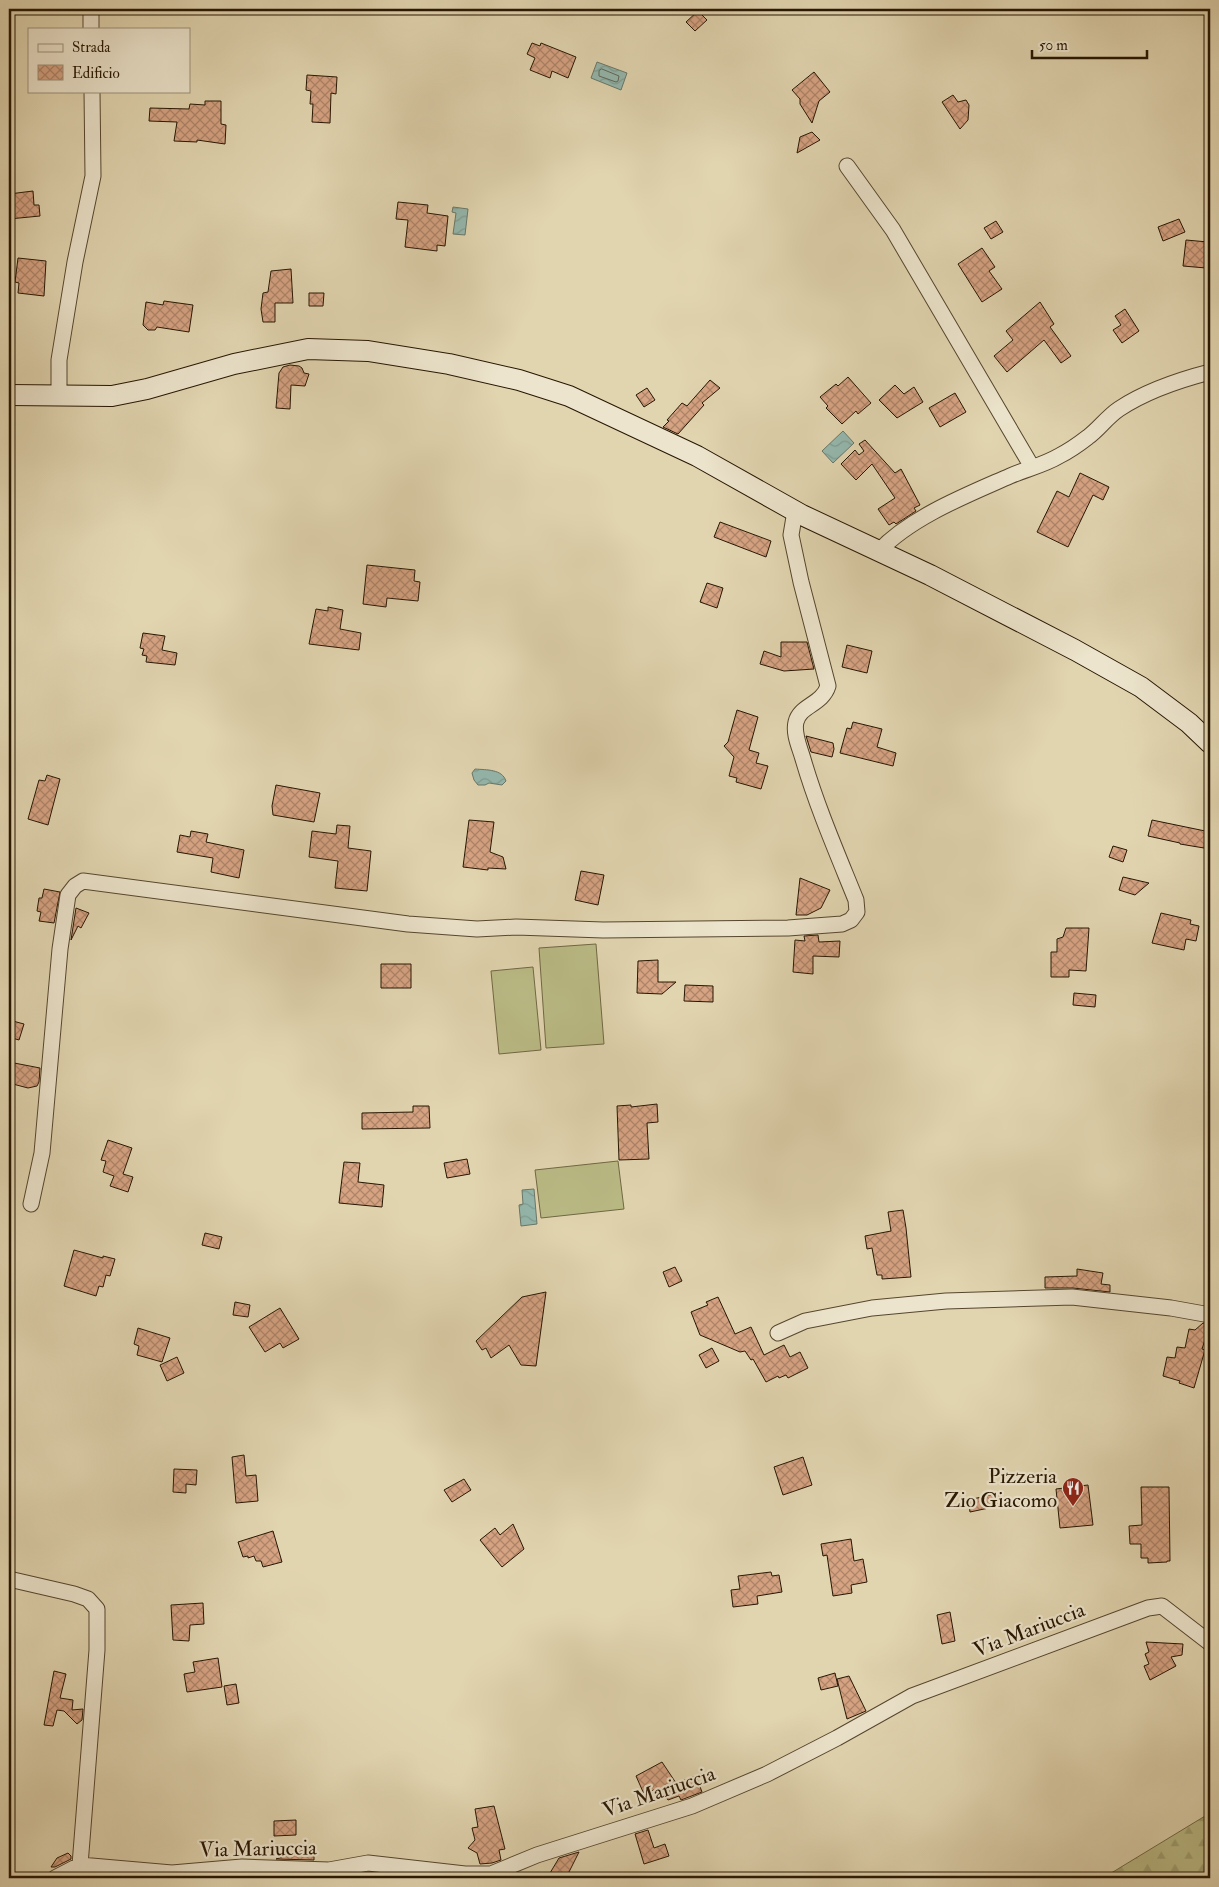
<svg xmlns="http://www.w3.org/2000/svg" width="1219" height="1887" viewBox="0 0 1219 1887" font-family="'IM FELL Double Pica',serif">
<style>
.grass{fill:#babb86;stroke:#706844}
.forest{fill:url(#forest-firs);stroke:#706844}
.water{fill:url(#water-waves);stroke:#687769}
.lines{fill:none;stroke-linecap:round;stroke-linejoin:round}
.shore{stroke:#5e6758;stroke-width:1}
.building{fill:url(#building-cross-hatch);stroke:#271602}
.street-casing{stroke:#56462e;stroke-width:17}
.secondary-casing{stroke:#271602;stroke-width:22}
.street{stroke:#ece4cc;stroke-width:15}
.secondary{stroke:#ece4cc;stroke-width:20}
.labels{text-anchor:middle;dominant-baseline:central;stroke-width:4.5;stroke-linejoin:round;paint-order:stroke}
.poi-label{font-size:21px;fill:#271602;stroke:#ece4cc;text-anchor:end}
.street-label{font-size:21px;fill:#271602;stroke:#ece4cc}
</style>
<defs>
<pattern id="forest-firs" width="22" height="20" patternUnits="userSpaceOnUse" patternTransform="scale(1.25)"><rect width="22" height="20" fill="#babb86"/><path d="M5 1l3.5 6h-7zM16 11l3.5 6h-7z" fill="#a0a072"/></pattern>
<pattern id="water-waves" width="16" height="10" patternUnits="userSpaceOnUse" patternTransform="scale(1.25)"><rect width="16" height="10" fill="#94b8ae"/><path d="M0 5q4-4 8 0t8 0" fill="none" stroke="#809d94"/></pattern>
<pattern id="building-cross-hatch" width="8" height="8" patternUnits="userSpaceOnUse" patternTransform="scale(1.25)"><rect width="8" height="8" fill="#d6a383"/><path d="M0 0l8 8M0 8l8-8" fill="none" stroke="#ae8469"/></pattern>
</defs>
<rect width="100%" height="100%" fill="#e1d5b0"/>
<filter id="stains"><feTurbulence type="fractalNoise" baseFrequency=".004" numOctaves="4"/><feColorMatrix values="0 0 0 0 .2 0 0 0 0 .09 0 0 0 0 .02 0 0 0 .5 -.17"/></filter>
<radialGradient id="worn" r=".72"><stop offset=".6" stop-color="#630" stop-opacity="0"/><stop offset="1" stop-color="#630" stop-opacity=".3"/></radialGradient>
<path class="grass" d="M596 944 604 1044 546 1048 539 948Z
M533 967 541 1050 499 1054 491 971Z
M618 1161 624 1209 541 1218 535 1170Z"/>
<path class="forest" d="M1210 1813V1878H1103Z"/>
<path class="water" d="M597 62 627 73 621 90 591 78Z
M453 207 468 209 465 235 453 234 456 213 452 212Z
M843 431 854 443 833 463 822 451Z
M475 769C487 770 502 769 506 781L502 785 489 783 485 785H478L474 780 472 773Z
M534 1189 537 1224 521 1226 519 1205 523 1204 522 1190Z"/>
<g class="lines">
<path class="shore" d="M602 69 619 76 618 81 616 82 599 76V71Z"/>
</g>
<path class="building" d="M698 11 707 20 695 31 686 22Z
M532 43 540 46 541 43 576 57 568 78 552 71 550 78 530 70 535 58 527 54Z
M814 72 830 92 819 101 812 123 800 104V99L792 90Z
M307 75 337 77 336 94 331 93 330 123 312 122 313 104H310L311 91 306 90Z
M953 95 958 102 966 100 969 105 968 120 960 129 942 102Z
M205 101H221V124L226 125 225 144 197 140V142L174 141 177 122 149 121 150 108 189 109 190 104 205 105Z
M812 132 820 140 797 153 800 137Z
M33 191 34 205H39L40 216 9 219V194Z
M398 202 428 205 427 213 448 216 445 246 437 245V251L405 247 408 220 396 219Z
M1179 219 1185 232 1163 241 1158 227Z
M996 221 1003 232 991 239 984 228Z
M1186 240 1208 242 1206 268 1183 266Z
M982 248 995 267 989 271 1002 289 982 302 958 264Z
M18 258 46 261 44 296 18 293 19 283 15 282Z
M291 269 293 303H275V322H263L261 309 263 293 268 292 271 271Z
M309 293H324L323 306H309Z
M164 301 193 305 189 332 157 327 155 330H148L143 325 146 302 163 305Z
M1040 302 1054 324 1050 327 1071 356 1061 363 1044 340 1007 372 994 356 1013 340 1006 331Z
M1125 309 1139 331 1122 343 1113 330 1121 325 1115 316Z
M290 365 299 366 302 368 304 373 309 374 305 386 291 385 290 409 276 408 279 373 283 367Z
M848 377 871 403 858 414 856 411 842 424 826 408 828 406 820 397 836 384 838 386Z
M710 380 720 388 702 403 704 405 678 434 663 427 669 421 667 420 682 403 687 406Z
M895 385 904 394 914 387 923 402 897 418 879 400Z
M647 388 655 400 644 407 636 395Z
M955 393 966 412 940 427 929 408Z
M865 440 895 473 901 469 920 505 914 508 916 511 896 524 894 522 889 525 878 509 895 498 872 464 856 480 841 464 855 450 859 455 864 451 859 444Z
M1080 473 1109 487 1103 500 1093 495 1068 547 1037 532 1057 491 1069 497Z
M720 522 771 541 766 557 714 537Z
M367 565 415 570 414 581 420 582 418 601 387 598 386 607 363 604Z
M707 583 723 588 717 608 700 602Z
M328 607 343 610 340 629 361 633 359 650 309 644 316 609 328 611Z
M143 633 165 636 162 650 177 653 175 665 146 662 147 656 142 655 144 649 140 648Z
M781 642H807L814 669 784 671 760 664 764 651 781 657Z
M847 645 872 651 867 673 842 667Z
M737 710 758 717 749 750 759 753 756 763 768 766 761 789 736 782 737 778 729 776 734 757 724 746 728 742Z
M853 722 882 729 877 747 896 753 893 766 840 753 847 728 851 729Z
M806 736 833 743 834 749 832 757 811 752Z
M47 775 60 779 48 825 28 819 39 780 45 781Z
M276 785 320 793 314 822 273 815 272 806Z
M469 820 494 822 490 852 503 857 506 869 488 868V870L463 867Z
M1152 820 1210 832V849L1180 844V843L1148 836Z
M337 825 350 826 348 848 371 851 367 891 335 888 338 861 309 857 312 831 336 834Z
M191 831 208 834 206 842 244 850 239 878 211 872 213 858 177 852 180 835 190 837Z
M1113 846 1127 850 1123 862 1109 857Z
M581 871 604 875 598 905 575 900Z
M1123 877 1149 883 1135 895 1119 890Z
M800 878 830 890 821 908 807 915H796Z
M44 889 60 892 54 923 39 921 41 912 37 911 39 898H42Z
M76 908 89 913 81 928 78 926 71 940Z
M1161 913 1191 920 1190 924 1199 926 1196 941 1186 939 1184 950 1152 943Z
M1066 928H1089L1086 971 1069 970V977H1051V952H1057V939L1063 937Z
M818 935 819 942 840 941 839 957 813 956V974L793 972 795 940 805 941 804 936Z
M658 960V982H676L662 994 637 993 638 961Z
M381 964H411V988H381Z
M685 985 713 986V1002L684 1001Z
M1074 993 1096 995 1095 1007 1073 1005Z
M9 1020 24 1024 19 1040 9 1037Z
M9 1062 40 1068 39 1082 37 1086 28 1088 9 1083Z
M657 1104 658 1122 647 1123 649 1159 619 1160 617 1106 631 1105V1107Z
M413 1106H429L430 1128 362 1129V1113L413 1112Z
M108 1140 132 1148 123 1174 133 1177 128 1192 110 1186 114 1176 103 1172 106 1161 101 1160Z
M467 1159 470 1174 447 1178 444 1163Z
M344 1162 360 1163 358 1182 384 1185 382 1207 339 1203Z
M903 1210 906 1228 911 1277 882 1279V1275H877L872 1248 867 1249 865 1236 891 1231 888 1212Z
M205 1233 222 1237 219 1249 202 1245Z
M74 1250 103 1258V1256L115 1259 110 1276 106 1275 103 1287 99 1286 96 1296 64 1286Z
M675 1267 682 1281 669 1287 663 1272Z
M1077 1269 1103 1273 1101 1284 1110 1285V1292L1073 1288H1045V1277L1077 1276Z
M546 1292 536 1366 521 1365 509 1345 491 1358 486 1348 482 1350 476 1341 522 1297Z
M718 1297 735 1334 751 1327 764 1355 784 1345 790 1357 800 1352 808 1368 788 1378 786 1375 779 1378 778 1376 766 1382 753 1359 751 1360 745 1351 740 1352 700 1335 691 1312 708 1305 706 1302Z
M235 1302 250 1305 248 1317 233 1315Z
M280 1308 299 1339 283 1348 280 1343 265 1352 249 1327Z
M1203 1323 1210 1324 1202 1349 1205 1350 1194 1388 1179 1383 1180 1381 1163 1376 1167 1357 1175 1358 1177 1347 1185 1348 1189 1329 1195 1330Z
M138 1328 170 1338 162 1362 137 1355 139 1346 134 1344Z
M712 1348 719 1361 706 1368 699 1355Z
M177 1357 184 1373 167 1381 160 1365Z
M244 1455 246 1476 256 1475 258 1501 236 1503 232 1457Z
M803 1457 812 1485 783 1495 774 1467Z
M174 1469 197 1470 196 1485 186 1484V1493L173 1492Z
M464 1479 471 1490 452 1502 444 1490Z
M1088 1485 1093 1525 1060 1528 1056 1489Z
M1141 1487H1169L1170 1561H1167V1562L1148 1563V1558H1141V1544H1130L1129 1526 1142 1525Z
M1000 1493 1003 1505 970 1512 968 1500Z
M513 1524 524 1549 502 1567 480 1540 495 1528 500 1535Z
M273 1531 282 1562 263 1567 261 1561H256L254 1556 248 1558V1556L243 1557 238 1542Z
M851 1539 854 1561 863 1559 867 1582 851 1585 852 1593 833 1596 827 1555 823 1556 821 1544Z
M771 1572 772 1576 779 1575 782 1592 757 1596 758 1604 733 1607 731 1590 740 1589 738 1576Z
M203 1603 204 1624 190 1625 189 1641 173 1640 171 1605Z
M950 1612 955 1641 942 1644 937 1615Z
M1146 1642 1183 1644 1182 1655 1171 1657 1176 1666 1150 1680 1144 1666 1149 1664 1145 1654 1149 1652Z
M218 1658 222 1687 187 1692 184 1674 195 1672 193 1662Z
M54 1671 66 1674 60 1698 73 1700 72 1710 83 1709 82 1720 77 1724 64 1711 57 1710 53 1726 44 1725Z
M835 1673 838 1686 821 1690 818 1678Z
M849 1676 866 1711 847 1719 837 1679Z
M236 1684 239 1703 227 1705 224 1686Z
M662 1762 676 1783 696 1776 702 1792 681 1800 679 1796 668 1800 661 1790 658 1792 656 1789 644 1794 636 1776Z
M494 1806 505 1849 499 1850 501 1860 492 1863 480 1864 477 1853 468 1848 475 1840 472 1828 478 1827 475 1809Z
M296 1820V1835L274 1836V1821Z
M648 1830 654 1848 665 1844 669 1856 644 1864 635 1834Z
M314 1847V1860L276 1859Z
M579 1852 566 1878H557L550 1873 559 1858Z
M68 1853 71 1856V1859L55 1867H51L57 1858Z"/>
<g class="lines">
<g class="street-casing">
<path id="street" d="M91 9V29
M847 166 893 230 1032 467
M59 397V360L75 262 93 176 92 91
M879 551C911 517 967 495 1010 476 1026 469 1044 465 1059 456 1069 451 1079 444 1088 437 1099 429 1107 417 1119 409 1146 391 1179 380 1210 372
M31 1204 42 1153 60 949 68 895 75 886 83 881 408 924 477 929 516 927 603 930 788 928 842 924 851 920 857 912 856 900C837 853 817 807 803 759 800 748 793 734 796 722 800 705 822 705 828 686L801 582 791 535 795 511
M778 1333 805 1321 872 1308 946 1301 1072 1297 1171 1308 1210 1315
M9 1579 74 1594 88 1599 97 1609V1650L80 1865
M55 1878 80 1865 172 1873 242 1867 329 1870 368 1863 465 1874H491L537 1855 692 1806 767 1774 837 1738 912 1696 1148 1608 1162 1606 1210 1643"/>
</g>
<g class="secondary-casing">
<path id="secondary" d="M9 395 112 396 147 389 234 364 308 349 368 351 449 364 519 380 569 396 697 456 802 515 930 575 1075 650 1141 687 1189 723 1210 743"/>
</g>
<use href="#street" class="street"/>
<use href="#secondary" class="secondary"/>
</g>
<defs>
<g id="restaurant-pin" transform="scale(1.125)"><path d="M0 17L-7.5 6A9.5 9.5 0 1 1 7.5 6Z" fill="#8f2418" stroke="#ece4cc"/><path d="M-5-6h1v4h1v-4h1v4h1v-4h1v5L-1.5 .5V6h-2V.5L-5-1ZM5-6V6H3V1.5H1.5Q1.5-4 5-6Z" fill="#fff"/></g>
</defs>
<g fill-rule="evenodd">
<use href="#restaurant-pin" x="1073" y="1488"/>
</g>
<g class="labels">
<g class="poi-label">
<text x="1057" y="1476">Pizzeria<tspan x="1057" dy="24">Zio Giacomo</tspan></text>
</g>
<g class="street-label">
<text transform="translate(1029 1630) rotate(-21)">Via Mariuccia</text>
<text transform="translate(659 1792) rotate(-19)">Via Mariuccia</text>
<text transform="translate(258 1849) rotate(-1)">Via Mariuccia</text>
</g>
</g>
<rect width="1219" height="1887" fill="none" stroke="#e1d5b0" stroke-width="30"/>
<rect x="10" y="10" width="1199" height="1867" fill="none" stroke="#271602" stroke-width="2.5"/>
<rect x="15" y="15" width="1189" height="1857" fill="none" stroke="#271602"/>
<rect x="28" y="28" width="162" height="65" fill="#ece4cc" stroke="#9d927b"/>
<rect x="38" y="44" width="25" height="8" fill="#ece4cc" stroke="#9d927b"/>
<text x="72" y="52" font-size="15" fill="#271602">Strada</text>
<rect x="38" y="65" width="25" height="15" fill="url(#building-cross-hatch)" stroke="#9d927b"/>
<text x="72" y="78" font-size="15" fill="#271602">Edificio</text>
<path d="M1032 50v8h115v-8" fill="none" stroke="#271602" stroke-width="2.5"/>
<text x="1039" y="50" font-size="15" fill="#271602" stroke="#ece4cc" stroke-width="4" paint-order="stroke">50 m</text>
<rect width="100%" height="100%" filter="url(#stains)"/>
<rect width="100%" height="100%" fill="url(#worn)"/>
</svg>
